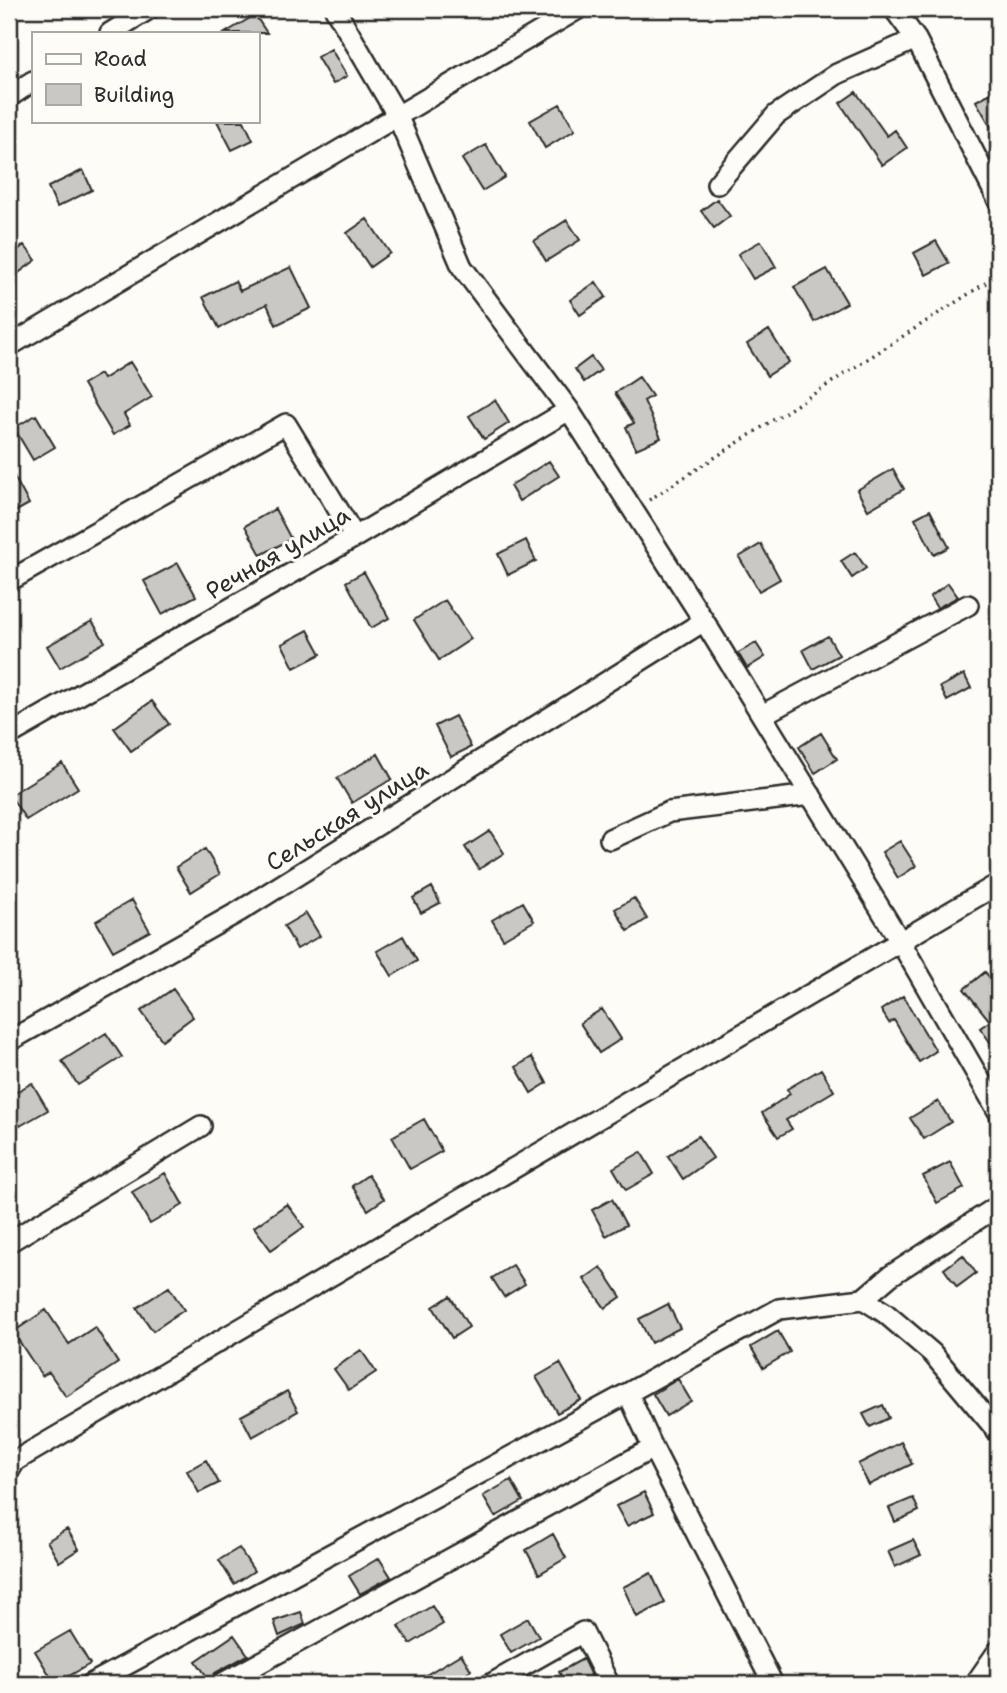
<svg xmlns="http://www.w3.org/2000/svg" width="1007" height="1693" viewBox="0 0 1007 1693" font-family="'Shantell Sans',sans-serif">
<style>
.building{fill:#c9c8c4;stroke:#2b2b2b;stroke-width:2}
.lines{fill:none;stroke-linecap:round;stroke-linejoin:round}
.minor-casing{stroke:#2b2b2b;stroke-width:24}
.path{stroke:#2b2b2b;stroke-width:3.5;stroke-dasharray:2 5;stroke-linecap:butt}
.minor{stroke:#fdfcf7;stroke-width:19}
.labels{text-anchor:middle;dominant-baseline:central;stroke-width:6;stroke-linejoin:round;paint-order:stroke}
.street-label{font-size:24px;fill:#2b2b2b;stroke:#fdfcf7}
</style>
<rect width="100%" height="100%" fill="#fdfcf7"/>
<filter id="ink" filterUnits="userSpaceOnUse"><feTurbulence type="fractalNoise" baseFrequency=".0143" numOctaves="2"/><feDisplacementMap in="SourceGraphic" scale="14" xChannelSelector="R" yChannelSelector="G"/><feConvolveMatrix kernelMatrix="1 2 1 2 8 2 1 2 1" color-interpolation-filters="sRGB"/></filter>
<g filter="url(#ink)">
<path class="building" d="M255 15 267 33H225Z
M331 49 347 76 333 84 317 57Z
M998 89V139L976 101Z
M856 92 887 136 895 130 907 148 882 165 840 103Z
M560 104 575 130 545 148 530 121Z
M217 121H244L253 140 232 150Z
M486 145 505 177 482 191 462 159Z
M83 170 92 190 57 207 48 187Z
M717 199 730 216 714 228 701 211Z
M367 219 390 253 370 267 347 233Z
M567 220 580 240 546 261 534 241Z
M761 241 776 267 753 279 738 254Z
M936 241 949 263 926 275 914 253Z
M24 245 36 260 9 280V257Z
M291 267 311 308 276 325 267 304 219 328 203 297 235 281 240 291Z
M827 269 847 303 814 322 794 287Z
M596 282 606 297 580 315 570 300Z
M769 330 789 362 767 376 747 344Z
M591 357 601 370 584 382 575 369Z
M130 362 152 397 124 414 130 425 113 435 83 384 100 374 103 379Z
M639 377 652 396 644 401 661 438 636 449 626 427 634 423 615 393Z
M495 400 509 423 484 439 469 416Z
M36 415 55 447 33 460 14 428Z
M549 461 559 476 519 501 510 486Z
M9 467 29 504 9 515Z
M893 469 904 489 868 510 857 490Z
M275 509 291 539 261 555 245 526Z
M930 510 949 547 934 555 915 518Z
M526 540 536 561 508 575 498 554Z
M761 544 780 579 759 591 739 557Z
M855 552 866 568 852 578 841 561Z
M178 563 196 596 162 614 144 581Z
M364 572 389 618 371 628 346 582Z
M948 583 958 597 937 608 930 597Z
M445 600 471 639 439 660 414 620Z
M92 621 105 642 60 668 47 646Z
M308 630 321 654 294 668 282 644Z
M828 636 839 655 813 669 803 650Z
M756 643 765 657 747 668 738 653Z
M964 674 971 688 947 701 940 687Z
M152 701 169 724 131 751 114 728Z
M455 716 471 747 451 757 435 726Z
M821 733 837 759 815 773 799 747Z
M378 754 392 779 352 803 337 778Z
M62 763 78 788 26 820 10 795Z
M490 831 504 853 479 869 465 847Z
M900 841 916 866 898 878 882 852Z
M205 849 220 874 191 892 176 867Z
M432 887 440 903 421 913 413 898Z
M634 898 647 919 628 931 615 909Z
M132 900 150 931 113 951 96 921Z
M523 902 534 921 503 939 492 920Z
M306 913 320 936 297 949 284 926Z
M403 936 417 961 392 976 377 951Z
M985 972 998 987V1053L980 1028 990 1021 964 989Z
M173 989 193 1017 162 1040 141 1011Z
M903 996 936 1051 919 1062 894 1020 889 1023 881 1010Z
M602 1009 621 1039 599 1053 580 1023Z
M106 1033 122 1057 78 1085 62 1061Z
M532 1057 547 1083 531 1093 516 1067Z
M821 1069 834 1091 786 1120 792 1129 778 1137 762 1113 790 1094 787 1089Z
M32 1083 48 1110 20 1126 9 1107V1096Z
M938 1101 951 1122 924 1139 910 1118Z
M424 1119 442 1151 410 1169 392 1137Z
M698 1136 713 1158 683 1179 668 1156Z
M641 1152 654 1174 626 1190 613 1168Z
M950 1162 964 1188 937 1203 923 1176Z
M165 1173 183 1205 150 1224 132 1192Z
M368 1175 384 1199 368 1210 352 1186Z
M612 1199 626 1225 606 1236 592 1210Z
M287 1204 304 1227 271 1250 254 1227Z
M963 1255 976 1273 957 1287 944 1269Z
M513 1265 525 1284 504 1297 492 1278Z
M601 1267 621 1297 605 1308 584 1279Z
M169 1287 184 1310 153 1331 137 1308Z
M450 1296 469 1327 452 1338 433 1307Z
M668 1304 680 1328 651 1343 639 1319Z
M46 1310 69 1344 95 1327 118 1363 66 1397 49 1372 42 1376 13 1332Z
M778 1331 790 1352 763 1368 751 1347Z
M361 1350 376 1372 349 1390 334 1369Z
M560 1363 581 1400 557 1413 536 1377Z
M678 1379 691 1401 666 1416 653 1394Z
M287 1391 298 1411 252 1437 241 1416Z
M883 1405 889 1418 870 1427 863 1414Z
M901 1442 912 1464 869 1485 858 1464Z
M206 1460 219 1483 199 1493 187 1471Z
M511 1480 523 1501 495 1517 483 1496Z
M644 1492 654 1513 627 1526 616 1506Z
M913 1498 919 1511 895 1522 889 1508Z
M67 1529 79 1549 59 1562 47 1541Z
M553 1534 566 1558 539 1574 526 1550Z
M913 1540 921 1555 895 1567 888 1551Z
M239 1548 254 1571 234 1584 219 1560Z
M379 1558 391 1577 360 1594 349 1576Z
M651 1573 665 1603 637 1617 623 1587Z
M432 1606 443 1624 410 1644 399 1626Z
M301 1612 305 1624 279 1636 274 1621Z
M528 1618 539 1637 511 1653 500 1634Z
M70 1631 90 1664 55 1684 35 1651Z
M234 1635 248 1655 215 1673 210 1681 196 1661Z
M461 1654 471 1670 449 1684H411Z
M583 1659 595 1684H566L559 1672Z"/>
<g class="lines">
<g class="minor-casing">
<path id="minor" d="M335 9 397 115 462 267 569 410 704 621 900 941 998 1111
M894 9 916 39 998 200
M110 33 149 9
M9 97 33 81
M717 184 776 115 837 74 916 39
M9 346 578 9
M9 581 286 424 355 537
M762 715 968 605
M9 735 355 537 569 410
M610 839 669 812 811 795
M9 1041 240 911 704 621
M9 1242 201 1126
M863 1299 885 1313 932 1353 998 1432
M628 1393 653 1448 773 1684
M9 1471 15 1461 998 884
M91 1684 628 1393 779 1309 863 1299 890 1276 998 1206
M221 1684 653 1448
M491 1684 583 1632 609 1684
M975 1684 998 1651"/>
</g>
<path class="path" d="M649 500 998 275"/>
<use href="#minor" class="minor"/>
</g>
</g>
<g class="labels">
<g class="street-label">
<text transform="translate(278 553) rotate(-30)">Речная улица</text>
<text transform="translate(347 816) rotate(-32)">Сельская улица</text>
</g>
</g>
<rect width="1007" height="1693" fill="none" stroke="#fdfcf7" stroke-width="35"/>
<rect x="18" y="18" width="972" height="1658" fill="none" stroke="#2b2b2b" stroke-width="2.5" filter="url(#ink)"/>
<rect x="32" y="32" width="228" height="91" fill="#fdfcf7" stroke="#a9a8a5" stroke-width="2"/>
<rect x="46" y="54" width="35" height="10" fill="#fdfcf7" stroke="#a9a8a5" stroke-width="2"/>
<text x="94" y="66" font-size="21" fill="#2b2b2b">Road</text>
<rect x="46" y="84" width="35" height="21" fill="#c9c8c4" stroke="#a9a8a5" stroke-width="2"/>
<text x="94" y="102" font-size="21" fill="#2b2b2b">Building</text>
</svg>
